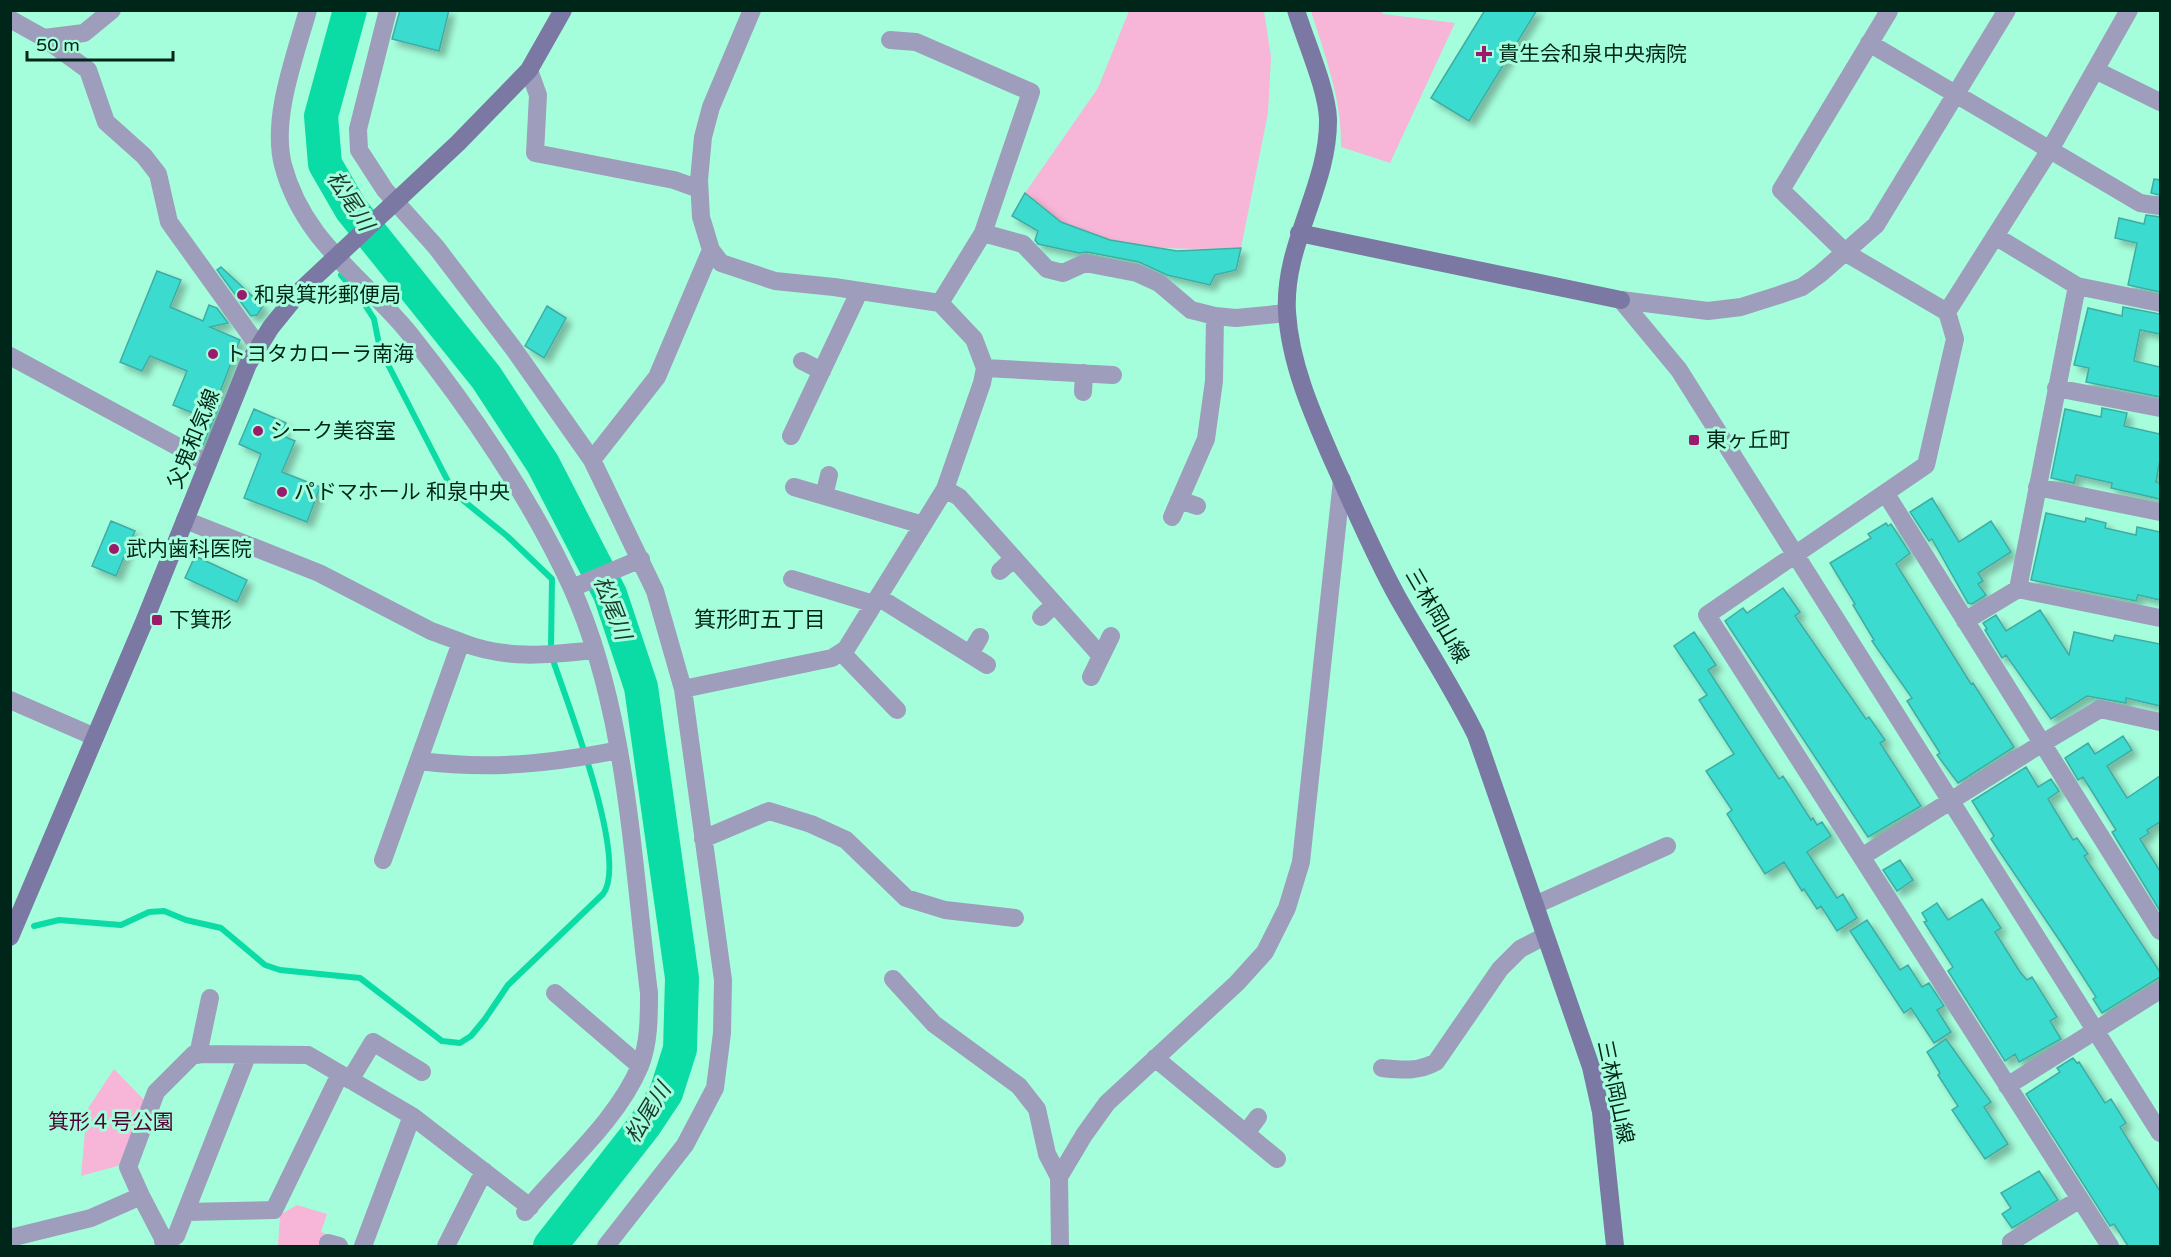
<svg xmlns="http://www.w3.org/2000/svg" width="2171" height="1257" viewBox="0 0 2171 1257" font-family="'Varela Round','Noto Sans JP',sans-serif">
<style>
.green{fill:#f7b5d7}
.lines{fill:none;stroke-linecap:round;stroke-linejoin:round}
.stream{stroke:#0bdca6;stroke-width:6}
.river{stroke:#0bdca6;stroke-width:34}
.building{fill:#3bdbcf;stroke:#40aca3;stroke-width:1.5;filter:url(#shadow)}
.street{stroke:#9e9dbb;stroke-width:18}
.secondary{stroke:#7b78a4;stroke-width:18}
.poi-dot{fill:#9c1a6e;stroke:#a5fedb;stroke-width:2}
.labels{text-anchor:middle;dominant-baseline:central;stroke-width:6;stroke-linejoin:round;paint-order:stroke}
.poi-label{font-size:21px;fill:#00261a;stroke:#a5fedb;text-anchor:start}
.street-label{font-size:21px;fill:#00261a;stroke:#a5fedb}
.park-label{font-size:21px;fill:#500536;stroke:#a5fedb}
.water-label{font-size:22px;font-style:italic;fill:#1d382e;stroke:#a5fedb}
.neighbourhood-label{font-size:22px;fill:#00261a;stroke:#a5fedb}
</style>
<defs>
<filter id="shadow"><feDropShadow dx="5.5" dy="5.5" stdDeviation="3" flood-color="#0004"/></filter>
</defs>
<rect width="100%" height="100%" fill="#a5fedb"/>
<path class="green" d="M1129 11H1264L1271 57 1268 113 1241 248C1185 250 1111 251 1061 221 1048 214 1037 202 1025 193L1098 88Z
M1311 11H1381L1383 14 1455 23 1390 163 1341 147C1342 99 1325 56 1311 11Z
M114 1069 146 1102 121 1165 81 1176 87 1110Z
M297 1205 327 1214 321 1232 331 1236 327 1246H278L280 1215Z"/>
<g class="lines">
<path class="stream" d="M341 275 362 300 374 319 380 349 454 493 507 536 552 579 551 647
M34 926 59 920 121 925 149 912 164 911 186 920 221 928 265 965 280 970 360 978 442 1041 460 1043 471 1036 485 1019 508 985 603 894C629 861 568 705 554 663"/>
<path class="river" d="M350 10 321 116 325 164 351 209 486 377 543 464 610 594 641 687 682 978 680 1049 666 1093 644 1126 550 1246"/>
</g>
<path class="building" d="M400 10H449L439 51 392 39Z
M1485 10H1537L1469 121 1431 98Z
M2154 179 2160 180V195L2151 193Z
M1025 193 1061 222 1110 240 1177 251 1241 248 1236 270 1215 275 1210 285 1167 275 1139 262 1087 252 1079 253 1038 244 1035 240 1038 231 1012 216Z
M2146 215 2160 217V292L2128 285 2137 243 2115 238 2119 218 2144 224Z
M221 267 263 306 257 315 251 316 217 270Z
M157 271 181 280 170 307 203 321 209 305 217 308 228 323 210 327 240 340 215 405 219 406 202 447 188 439 198 415 173 405 187 371 150 356 142 371 120 362Z
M547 306 566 318 544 358 525 346Z
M2123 307 2160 314V334L2140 330 2134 361 2160 367V397L2086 382 2089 368 2074 365 2088 308 2122 316Z
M2102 408 2127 413 2124 426 2160 434V459L2156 482 2160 483V499L2111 488 2112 483 2076 475 2074 483 2051 478 2065 409 2101 417Z
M254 409 286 423 281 435 295 441 282 472 320 487 307 522 244 498 261 454 239 444Z
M1932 498 1959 542 1991 521 2011 552 1978 573 1983 581 1978 584 1986 595 1972 604 1968 603 1932 539 1929 541 1910 512Z
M2046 513 2085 522 2086 518 2106 523 2105 528 2136 535 2137 527 2160 532V600L2138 595 2136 601 2031 580Z
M111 521 135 531 116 576 92 566Z
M1886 523 1888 526 1891 524 1910 553 1896 564 1971 684 1973 683 2014 747 1958 783 1937 755 1940 753 1907 701 1912 698 1872 641 1874 640 1853 605 1855 604 1830 563 1871 538 1868 534Z
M195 556 247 580 237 602 185 578Z
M1783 588 1800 612 1795 616 1866 719 1869 717 1885 740 1880 743 1921 806 1868 837 1725 621 1743 608 1747 613Z
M2040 610 2069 655 2074 632 2113 641 2115 635 2160 644V706L2126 698V703L2087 696 2051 719 2006 655 2002 658 1985 630 1987 629 1983 623 1996 615 2006 631Z
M1694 632 1716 665 1708 670 1779 779 1783 776 1811 820 1813 818 1817 825 1822 822 1831 836 1807 852 1837 898 1843 894 1857 918 1837 931 1821 906 1817 909 1804 889 1802 891 1784 862 1765 874 1727 814 1732 810 1706 771 1734 754 1699 700 1707 695 1674 646Z
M2123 736 2132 750 2107 766 2127 798 2160 776V822L2147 830 2149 833 2140 839 2160 871V911L2112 832 2116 830 2083 777 2078 780 2065 758 2088 743 2095 754Z
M2026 767 2038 787 2051 779 2059 791 2048 799 2073 840 2077 838 2088 854 2084 856 2160 972V977L2102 1013 2093 999 2096 997 2062 944 1991 839 1994 836 1972 801Z
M1900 860 1913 880 1897 891 1883 870Z
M1982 899 2001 928 1995 932 2020 972 2027 980 2032 977 2057 1017 2050 1021 2061 1039 2019 1062 2015 1054 2005 1061 1948 971 1953 967 1924 922 1927 921 1922 913 1937 903 1948 920Z
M1867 920 1900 970 1908 965 1922 987 1929 983 1944 1006 1937 1010 1951 1032 1934 1043 1911 1008 1904 1013 1850 931Z
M1946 1039 1991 1102 1984 1107 2008 1144 1985 1159 1952 1110 1958 1106 1938 1075 1940 1073 1927 1052Z
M2073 1058 2077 1063 2079 1062 2105 1103 2111 1099 2126 1123 2120 1127 2160 1191V1246H2128L2114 1224 2110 1226 2026 1094 2060 1072 2057 1068Z
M2039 1171 2058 1200 2012 1228 2002 1214 2011 1208 2001 1193Z"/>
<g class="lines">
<path class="street" d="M308 10C295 57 271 118 283 165 303 241 362 276 409 333 469 408 531 499 571 586 627 709 632 859 649 993 649 1018 649 1043 640 1066 617 1121 562 1167 525 1212
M388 10 358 129 359 150 385 190 436 247 513 348 592 460 655 591 683 689 723 980 722 1033 715 1088 685 1145 606 1246
M1889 11 1781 190 1846 253 1947 312 1955 339 1926 465 1707 615 2110 1246
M10 19 44 38 88 70 106 122 144 156 158 174 169 222 259 347
M44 38 84 33 112 10
M890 40 916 42 1031 92 983 233
M1869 43 2140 203 2160 206
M529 70 538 95 535 153 674 180 699 189
M2095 70 2160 102
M2077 286 2160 303
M1621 300 1679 370 2160 1133
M1621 300 1708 311 1741 307 1779 295 1802 287 1820 274 1876 225 2007 10
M940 303 983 233 1023 244 1047 269 1063 273 1085 263 1137 273 1159 283 1191 310 1215 316 1236 318 1287 313
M1947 312 2051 148 2129 10
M10 356 208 463
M802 361 822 371
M985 368 1113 375
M2056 388 2160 408
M1083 392 1084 373
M791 436 859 292
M592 460 657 377 711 250
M794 487 923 525
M2037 487 2160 512
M945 489 959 497 1101 656
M1886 494 2160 931
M824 496 829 475
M1179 500 1197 506
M1172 517 1206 439 1214 381 1215 316
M185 520 319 573 431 631 461 642 383 860
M1000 571 1014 558
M792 579 874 604
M572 588 641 559
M2018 589 2160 618
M878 597 987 665
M1041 617 1055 604
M1965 621 2018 589 2077 286 1995 236
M461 642C506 660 548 655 595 650
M842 653 897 710
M970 654 980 637
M1091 677 1111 636
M683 689 832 658 846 649 945 489 982 383 985 368 974 339 940 303 834 287 775 281 721 263 711 250 701 217 699 180 703 137 711 107 752 10
M10 700 95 737
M420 761C490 770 549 764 619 750
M703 839 769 811 811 824 846 840 906 898 945 910 1015 918
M1863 856 2041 744 2100 709 2160 722
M1535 905 1667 846
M893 979 934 1024 1019 1086 1037 1109 1047 1154 1059 1177
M555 993 640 1066
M198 1055 210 998
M1155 1058 1277 1159
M1382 1068C1402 1070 1418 1072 1436 1062L1500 969 1520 949 1545 936
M350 1080 373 1042 422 1072
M2007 1086 2160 990
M1246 1133 1258 1117
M141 1196 128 1167 156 1092 194 1054 308 1055 412 1116 530 1207
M186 1212 274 1210 340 1074
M10 1238 91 1218 141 1196 167 1246
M163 1241 176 1236 247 1056
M328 1243 339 1246
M363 1246 412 1116
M446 1246 484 1171
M1060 1246 1059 1177 1084 1135 1107 1103 1237 983 1265 952 1287 908 1301 862 1342 480
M2011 1246V1242L2080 1199"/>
<path class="secondary" d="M1296 10C1305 40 1327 89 1328 119 1329 186 1283 244 1287 312 1290 363 1312 413 1332 459 1353 505 1373 553 1398 598 1424 644 1453 688 1476 735L1591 1067 1601 1112 1615 1246
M1299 233 1621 300
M10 937 144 622 248 364 271 327 301 290 458 143 529 70 563 10"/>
</g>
<g class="poi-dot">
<path d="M1481 45h6v6h6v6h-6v6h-6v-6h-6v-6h6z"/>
<circle cx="242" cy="295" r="6"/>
<circle cx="213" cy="354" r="6"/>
<circle cx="258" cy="431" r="6"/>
<rect x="1688" y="434" width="12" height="12" rx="3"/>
<circle cx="282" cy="492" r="6"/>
<circle cx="114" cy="549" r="6"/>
<rect x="151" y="614" width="12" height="12" rx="3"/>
</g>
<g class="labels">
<g class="poi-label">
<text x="1498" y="54">貴生会和泉中央病院</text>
<text x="254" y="295">和泉箕形郵便局</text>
<text x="225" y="354">トヨタカローラ南海</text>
<text x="270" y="431">シーク美容室</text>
<text x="1706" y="440">東ヶ丘町</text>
<text x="294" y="492">パドマホール 和泉中央</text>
<text x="126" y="549">武内歯科医院</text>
<text x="169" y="620">下箕形</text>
</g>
<g class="street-label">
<text transform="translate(194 439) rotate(-68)">父鬼和気線</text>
<text transform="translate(1437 616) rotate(60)">三林岡山線</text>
<text transform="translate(1615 1092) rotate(78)">三林岡山線</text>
</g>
<g class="park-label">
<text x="111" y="1122">箕形４号公園</text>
</g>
<g class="water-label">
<text transform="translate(350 201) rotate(57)">松尾川</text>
<text transform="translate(612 608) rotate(69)">松尾川</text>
<text transform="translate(648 1113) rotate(-58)">松尾川</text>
</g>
<g class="neighbourhood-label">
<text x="760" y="620">箕形町五丁目</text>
</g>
</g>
<rect width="2171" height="1257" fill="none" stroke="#00261a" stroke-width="24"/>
<path d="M27 51v9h146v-9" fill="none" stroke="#00261a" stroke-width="3"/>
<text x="36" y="51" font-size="18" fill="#00261a" stroke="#a5fedb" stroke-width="4.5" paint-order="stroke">50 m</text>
</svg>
